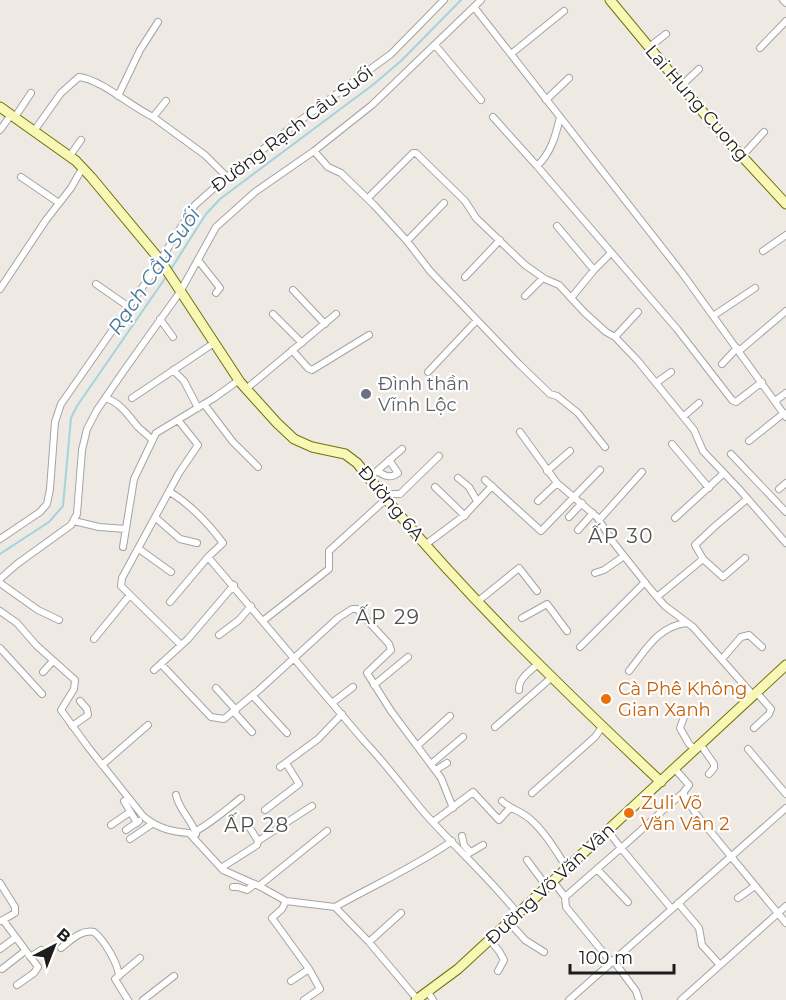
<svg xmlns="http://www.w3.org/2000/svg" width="786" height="1000" viewBox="0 0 786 1000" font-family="Montserrat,sans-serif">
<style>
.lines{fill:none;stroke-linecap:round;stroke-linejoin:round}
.stream{stroke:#a3d3dc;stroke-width:2}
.street-casing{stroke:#a4a4a4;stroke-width:8}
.secondary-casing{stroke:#6f7305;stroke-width:11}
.street{stroke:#fff;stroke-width:6}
.secondary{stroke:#f9f7b6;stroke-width:9}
.worship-dot{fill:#6b7280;stroke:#fff;stroke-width:2}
.food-dot{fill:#e8710a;stroke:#fff;stroke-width:2}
.labels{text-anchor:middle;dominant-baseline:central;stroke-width:4.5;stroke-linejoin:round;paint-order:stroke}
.street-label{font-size:18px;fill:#1d1d1d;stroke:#fff}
.worship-label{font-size:18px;fill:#5b616d;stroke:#fff;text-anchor:start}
.food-label{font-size:18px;fill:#c56008;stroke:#fff;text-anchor:start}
.water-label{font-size:20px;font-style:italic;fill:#44779c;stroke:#fff}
.neighbourhood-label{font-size:20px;letter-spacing:1.5px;fill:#505050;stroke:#fff}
</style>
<rect width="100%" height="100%" fill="#eee9e3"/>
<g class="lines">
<path class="stream" d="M171 269 206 214 220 199 374 84 402 60 461 0
M0 554 49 522 63 506 71 418 77 406 166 277"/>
<g class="street-casing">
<path id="street" d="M783 0 786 3
M474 7 682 273 786 417
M435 45 481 100
M649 47 666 34
M760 48 786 21
M511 54 564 11
M681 86 699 69
M118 96 140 50 158 22
M546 100 569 78
M15 117 31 93
M153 117 205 155 227 177
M493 117 537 166C551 153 556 135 560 117
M0 130 11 115
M34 131 61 93 79 77C102 80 130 106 153 117L166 101
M314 151 328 167 341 173 374 205 407 241
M742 156 764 132
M69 157 81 140
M537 166 677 329 732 400 736 402 762 382
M21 177 59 203
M368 198 413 153H416L465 201 476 218 525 265 545 279 559 285 585 313 606 332 615 337 638 361 694 430 703 451 739 489 786 543
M444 203 407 241 430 271 519 364 550 394 557 396 578 413 605 447
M557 226 594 270 571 298
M763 251 786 235
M198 260 220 288 216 293
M594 270 610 254
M465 277 500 240
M96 284 129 307
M0 289 46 220 71 188 83 167
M293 290 325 324
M525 296 543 278
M273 314 302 343
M713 316 755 288
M160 319 173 337
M615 337 638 312
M292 350 308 368 312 370 369 335
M739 351 786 311
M722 364 737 348
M173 370 184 381 198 408
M428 372 477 320
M656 383 671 372
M246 389 336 314
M105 398C120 402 128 415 138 427 142 431 148 435 152 440
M132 398 214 343
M775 401 786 393
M204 404 233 442 258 467
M684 416 699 403
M178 420 198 445 179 473 122 578 121 586 181 645
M520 432 557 483 597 517 613 542 651 590 665 606 693 627 753 695
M749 441 784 413
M672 444 709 488
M731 454 786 512
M377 471C385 476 390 479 398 473L389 460
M547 471 570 451
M369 478 402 449
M458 478 469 487 477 501
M485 480 541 531 600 470
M435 487 465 516
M779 489 786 483
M170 492C191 505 208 523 223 543L208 557 364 741C385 763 402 786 421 809 452 845 488 876 518 914
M385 497 392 494H400L439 456
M538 501 557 483
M569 517 582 503
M156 518 180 539 197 543
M675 518 724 473
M599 520 642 472
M74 521 99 527 126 529
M578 530 593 513
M0 539 40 512 47 504 50 489 55 422 61 404 151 275 195 205 223 180 301 120 391 54 444 0
M425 545 465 515 492 486
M123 547 134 479 156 433 214 398 239 380
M139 549 171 572
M745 558 723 577 703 559 695 545 714 527 747 499
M595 573 604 570 624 556
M0 579 17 564 71 525 77 514 82 450 87 429 97 410 123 372 180 292 216 227 255 192 314 151 372 105 481 0
M0 583 38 610 59 620
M657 597 703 559
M170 602 208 557
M477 602 519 568 537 591
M0 611 17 623 36 645 75 680 74 689 61 710 88 747 143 816C156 828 172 832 189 833L223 870 259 886 286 901 335 907 369 942 417 999
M522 618 547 604 567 631
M264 620 329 569V551L386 499
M219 635 239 620 251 606
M94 639 129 596
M580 647 645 582
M0 648 42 694
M722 659 741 637 749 635 762 647
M161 664 211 717 224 719 259 690 338 618 352 609H357L389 644 391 650 367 673 391 711 441 778 453 808
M154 670 188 639 234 585
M629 671C646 650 658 626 687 623
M43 672 53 661
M374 685 408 657
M216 688 236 710
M519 690C518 679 530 671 538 664
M253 696 287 733
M332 703 353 687
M234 712 252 732
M684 717 680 728 689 744 695 749
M72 726 88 715 87 709 80 701
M495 727 551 678
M754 728 769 714 771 709 756 692
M700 744 714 764V768L709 774
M417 746 450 716
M748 749 786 794
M431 764 463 737
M102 765 148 725
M280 767 318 739 342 714
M675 769 689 785 683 793 696 814 786 923
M436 770 447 763
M532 793 595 737 602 727
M176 795C179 810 192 820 196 834
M124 801 137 823
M502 801C510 809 521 811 530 819 545 832 556 851 567 868
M265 810 299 784 286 763
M245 820 258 841
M433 822 473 792 499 820 510 808
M111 825 130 812
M126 830 139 821
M196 831C211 823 227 809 241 798
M608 831 621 848C642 830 661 811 683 793
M462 836 464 845 470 852
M130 839 152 824
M466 855 483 845
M527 860 547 887
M221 868 257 845 258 841 312 806
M598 870 628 902
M553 881 565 897 566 907 611 962
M0 883 15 907V913L1 921
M259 886 327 831
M233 887H238L247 890 255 884
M565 897 621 848 671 908
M738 898 755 886
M286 901 282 909 272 918 309 969 320 989 304 1000
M678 903 699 928 702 945 720 965
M335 907C374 885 415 867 452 841
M3 920 38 967 34 973 17 985
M509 922 525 940 544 952
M490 940 499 951 504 960 498 971
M369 942 401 913
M61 948C70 941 81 929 94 932 104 940 118 963 119 976
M0 949 15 938
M30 957 41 950
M613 960 636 991 639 1000
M2 969 25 951
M291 981 309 969
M428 992 433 1000
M128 1000 115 979 140 958
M143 1000 174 976
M569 1000 786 808
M681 1000 786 906"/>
</g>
<g class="secondary-casing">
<path id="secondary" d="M610 0 717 129 786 204
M0 107 76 161 91 177 160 260 240 382 277 423 294 439 312 447 345 454 357 463C448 579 554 681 661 782
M416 1000 458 969 786 665"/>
</g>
<use href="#street" class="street"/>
<use href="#secondary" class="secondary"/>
</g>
<circle class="worship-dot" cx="366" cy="394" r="6"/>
<g class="food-dot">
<circle cx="606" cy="699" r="6"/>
<circle cx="629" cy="813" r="6"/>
</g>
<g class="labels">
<g class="street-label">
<text transform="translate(697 103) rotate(49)">Lai Hung Cuong</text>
<text transform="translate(292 129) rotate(-37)">Đường Rạch Cầu Suối</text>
<text transform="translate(391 503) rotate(50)">Đường 6A</text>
<text transform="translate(550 884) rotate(-43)">Đường Võ Văn Vân</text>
</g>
<g class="worship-label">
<text x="378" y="384">Đình thần<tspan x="378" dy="21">Vĩnh Lộc</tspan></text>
</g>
<g class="food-label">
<text x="618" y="689">Cà Phê Không<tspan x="618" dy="21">Gian Xanh</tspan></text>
<text x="641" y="803">Zuli Võ<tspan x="641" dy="21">Văn Vân 2</tspan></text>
</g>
<g class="water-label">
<text transform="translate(154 271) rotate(-56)">Rạch Cầu Suối</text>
</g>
<g class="neighbourhood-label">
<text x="621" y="536">ẤP 30</text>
<text x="388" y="617">ẤP 29</text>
<text x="257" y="825">ẤP 28</text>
</g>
</g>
<g transform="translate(54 946) rotate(42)" stroke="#ffffff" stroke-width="4.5" paint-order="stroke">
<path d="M0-4.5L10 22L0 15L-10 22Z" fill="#1d1d1d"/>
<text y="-9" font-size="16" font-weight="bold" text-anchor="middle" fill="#1d1d1d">B</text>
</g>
<path d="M570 964v9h104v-9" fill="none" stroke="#1d1d1d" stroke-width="3"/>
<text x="579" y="964" font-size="18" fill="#1d1d1d" stroke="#ffffff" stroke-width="4.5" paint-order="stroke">100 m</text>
</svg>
